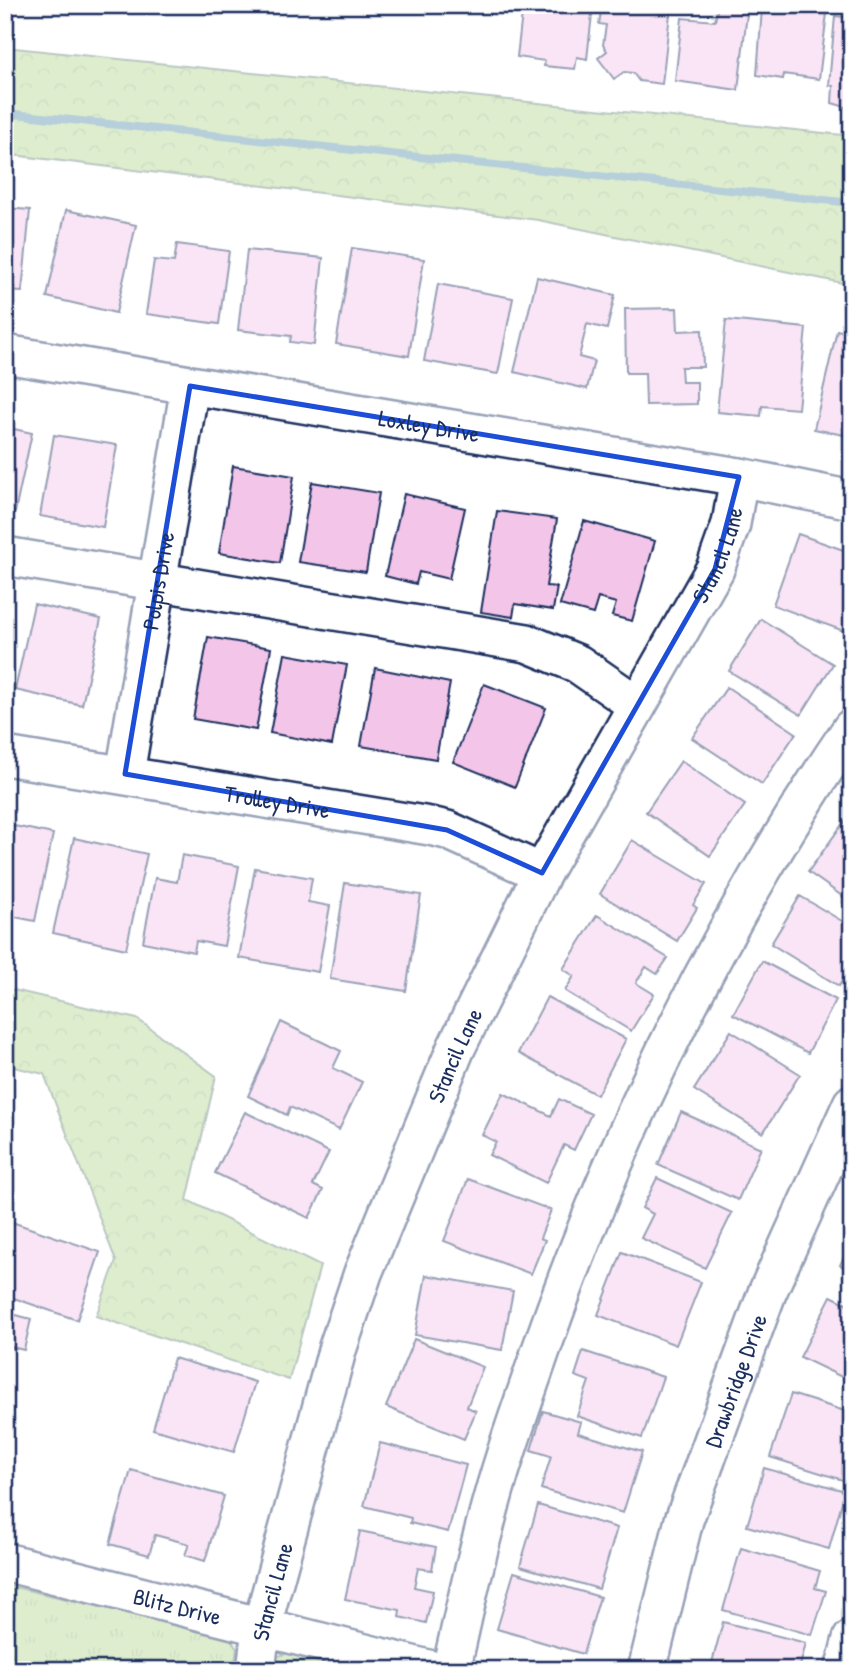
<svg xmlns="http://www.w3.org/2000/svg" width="857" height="1675" viewBox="0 0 857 1675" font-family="'Patrick Hand',sans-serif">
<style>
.grass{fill:url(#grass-tufts);stroke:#688478;stroke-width:2}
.forest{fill:url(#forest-crowns);stroke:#688478;stroke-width:2}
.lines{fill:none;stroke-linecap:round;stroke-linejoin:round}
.stream{stroke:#5d95ae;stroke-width:8}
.building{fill:#f2c5e9;stroke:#1b2f5e;stroke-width:2}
.minor-casing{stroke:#1b2f5e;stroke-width:42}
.minor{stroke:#fff;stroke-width:37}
.marked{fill:none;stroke:#1d4ed8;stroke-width:5;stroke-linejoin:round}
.labels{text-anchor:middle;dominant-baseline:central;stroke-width:6;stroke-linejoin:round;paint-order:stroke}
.street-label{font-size:23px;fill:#1b2f5e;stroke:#fff}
</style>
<defs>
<pattern id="grass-tufts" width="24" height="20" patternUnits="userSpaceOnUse" patternTransform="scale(1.75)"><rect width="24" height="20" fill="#b4d893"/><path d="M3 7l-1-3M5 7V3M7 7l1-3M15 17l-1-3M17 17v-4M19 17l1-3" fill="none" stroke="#9aba81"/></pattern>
<pattern id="forest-crowns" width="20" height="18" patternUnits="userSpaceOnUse" patternTransform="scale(1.75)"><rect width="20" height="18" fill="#b4d893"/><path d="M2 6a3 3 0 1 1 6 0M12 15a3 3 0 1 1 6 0" fill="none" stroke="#9aba81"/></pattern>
</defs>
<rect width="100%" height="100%" fill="#fff"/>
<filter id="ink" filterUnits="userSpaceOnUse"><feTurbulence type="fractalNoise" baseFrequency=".0143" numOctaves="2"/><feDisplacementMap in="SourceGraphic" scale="14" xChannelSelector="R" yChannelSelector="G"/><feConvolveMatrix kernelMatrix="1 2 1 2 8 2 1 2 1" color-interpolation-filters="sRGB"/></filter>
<g filter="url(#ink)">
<path class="grass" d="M5 1585 228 1636 237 1648 234 1670H5Z
M295 1651 373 1670H273L275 1657Z"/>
<path class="forest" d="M5 47 852 136V285L538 220 5 154Z
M5 988 137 1019 216 1076 187 1200 320 1266 289 1380 96 1316 116 1261 44 1074 5 1065Z"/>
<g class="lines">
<path class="stream" d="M5 113 852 203"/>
</g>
<path class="building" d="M523 5H593L587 59 577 57 575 69 544 66 545 61 517 57Z
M602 5H671L662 84 639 81 633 73 624 72 614 79 598 58 607 51 603 45 606 25 599 24Z
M718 5H748L738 90 675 81 682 18 715 21Z
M762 8 788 11 791 8 827 13 819 79 784 74 783 79 757 75Z
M835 16 852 18V109L832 103 833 86 829 85Z
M5 208 30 210 22 292 5 291Z
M66 210 136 225 116 313 47 297Z
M177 244 229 251 219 324 146 314 154 260 174 262Z
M352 248 424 259 409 356 336 344Z
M247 250 323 258 314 345 290 342 291 336 238 330Z
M537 277 615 295 607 329 587 324 579 357 594 361 587 389 514 372Z
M438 284 513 298 498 374 424 361Z
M677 308 678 331 702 330 703 367H681L682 382H697V404L646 405 645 373H626L625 309Z
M726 320 806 328 798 409 762 406 761 416 717 412Z
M837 330 852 334V417L848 416 844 435 814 429Z
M5 427 32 433 15 512 5 510Z
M54 435 117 445 103 527 40 516Z
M233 466 294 476 280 563 219 553Z
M312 482 379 493 366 572 298 562Z
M404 494 465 508 449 579 419 572 416 584 385 576Z
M497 511 557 519 546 586 557 587 553 610 515 604 513 617 481 612Z
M584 521 655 541 632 621 612 616 616 603 598 598 593 614 560 605Z
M798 534 852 553V625L849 633 773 605Z
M5 599 10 600 5 629Z
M34 604 101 619 82 705 15 690Z
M761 619 833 664 801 715 729 671Z
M208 637 271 648 256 730 193 719Z
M285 654 347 665 332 745 270 733Z
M375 668 450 683 436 759 361 746Z
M484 684 546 708 515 787 453 762Z
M727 687 796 733 762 784 692 738Z
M681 761 745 805 710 856 646 812Z
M844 822 852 828V903L808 872Z
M5 824 53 834 35 921 5 915Z
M74 838 147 854 126 949 53 933Z
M632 840 706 884 693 905 697 908 677 941 600 894Z
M182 855 239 866 224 946 196 941 194 952 143 942 155 878 177 882Z
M255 868 312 878 308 902 330 906 318 972 239 958Z
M345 883 421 895 406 991 330 979Z
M800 896 852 927V964L839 986 771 944Z
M597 915 668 958 657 974 646 967 636 983 654 994 631 1031 565 991 574 976 563 969Z
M762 961 836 1000 808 1053 733 1014Z
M547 997 626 1039 597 1095 518 1053Z
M281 1022 341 1051 333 1068 362 1082 339 1130 290 1107 287 1115 248 1096Z
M731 1031 800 1074 763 1133 694 1090Z
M503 1093 551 1116 559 1099 591 1114 574 1150 564 1145 546 1183 489 1155 496 1142 482 1135Z
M245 1112 329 1152 313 1185 323 1190 309 1218 215 1173Z
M681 1112 761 1148 738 1200 658 1165Z
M657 1178 732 1213 705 1268 641 1238 653 1214 642 1208Z
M468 1179 551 1210 540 1238 545 1240 531 1274 444 1241Z
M6 1220 100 1252 77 1320 5 1295Z
M852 1241V1271L840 1265Z
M622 1252 701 1282 676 1345 598 1315Z
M426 1275 513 1291 502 1350 415 1335Z
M831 1296 852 1306V1382L800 1357Z
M5 1312 31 1319 24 1350 11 1347 5 1369Z
M414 1339 483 1367 467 1407 476 1411 464 1439 386 1407Z
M583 1351 663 1377 642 1438 577 1416 589 1381 575 1376Z
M174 1358 255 1382 234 1452 153 1429Z
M791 1394 851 1413 844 1432 852 1435V1483L770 1457Z
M543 1411 581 1422 578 1433 642 1452 623 1513 541 1489 551 1456 531 1450Z
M380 1443 466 1465 448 1532 410 1523 411 1518 364 1506Z
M764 1468 845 1491 829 1549 747 1526Z
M131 1470 224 1496 205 1561 185 1555 189 1544 155 1535 149 1555 110 1544Z
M538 1505 617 1528 599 1589 520 1566Z
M360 1531 436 1547 432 1570 418 1568 414 1587 433 1591 426 1623 399 1617 400 1610 345 1599Z
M741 1548 820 1571 815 1588 826 1591 812 1635 723 1610Z
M514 1572 600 1597 583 1654 497 1629Z
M723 1622 806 1643 799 1670H710Z"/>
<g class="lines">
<g class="minor-casing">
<g id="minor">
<path id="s1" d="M5 354 739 477 852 500"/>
<path d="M5 556 527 643 578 664 637 705"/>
<path id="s2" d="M5 756 430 826 447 830 542 873"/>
<path id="s3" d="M125 774 190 386"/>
<path id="s4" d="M5 1562 432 1670"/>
<path id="s5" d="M256 1670 261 1629 338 1347 363 1273 456 1048 542 873 715 569 731 524 739 477"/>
<path d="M451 1670C462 1622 472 1573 485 1526 500 1466 521 1408 541 1350 618 1130 721 920 852 728"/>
<path id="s6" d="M647 1670 684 1520 767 1293 852 1104"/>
<path d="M844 1670 852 1639"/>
</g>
</g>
<use href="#minor" class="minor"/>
</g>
</g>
<path d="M0 0H857V1675H0ZM190 386 739 477 715 569 542 873 447 830 125 774Z" fill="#fff" fill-opacity=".55" fill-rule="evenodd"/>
<path class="marked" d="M190 386 739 477 715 569 542 873 447 830 125 774Z"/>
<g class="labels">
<g class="street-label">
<text stroke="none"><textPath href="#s1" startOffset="430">Loxley Drive</textPath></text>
<text stroke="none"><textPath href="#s5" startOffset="1214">Stancil Lane</textPath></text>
<text stroke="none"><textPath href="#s3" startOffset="196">Polpis Drive</textPath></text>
<text stroke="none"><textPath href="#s2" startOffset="276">Trolley Drive</textPath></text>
<text stroke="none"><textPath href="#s5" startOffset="648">Stancil Lane</textPath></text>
<text stroke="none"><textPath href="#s6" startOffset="303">Drawbridge Drive</textPath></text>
<text stroke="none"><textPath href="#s5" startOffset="80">Stancil Lane</textPath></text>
<text stroke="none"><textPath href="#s4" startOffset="178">Blitz Drive</textPath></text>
</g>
</g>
<rect width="857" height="1675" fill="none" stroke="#fff" stroke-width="28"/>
<rect x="14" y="14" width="829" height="1647" fill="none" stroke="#1b2f5e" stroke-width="2.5" filter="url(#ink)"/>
</svg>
